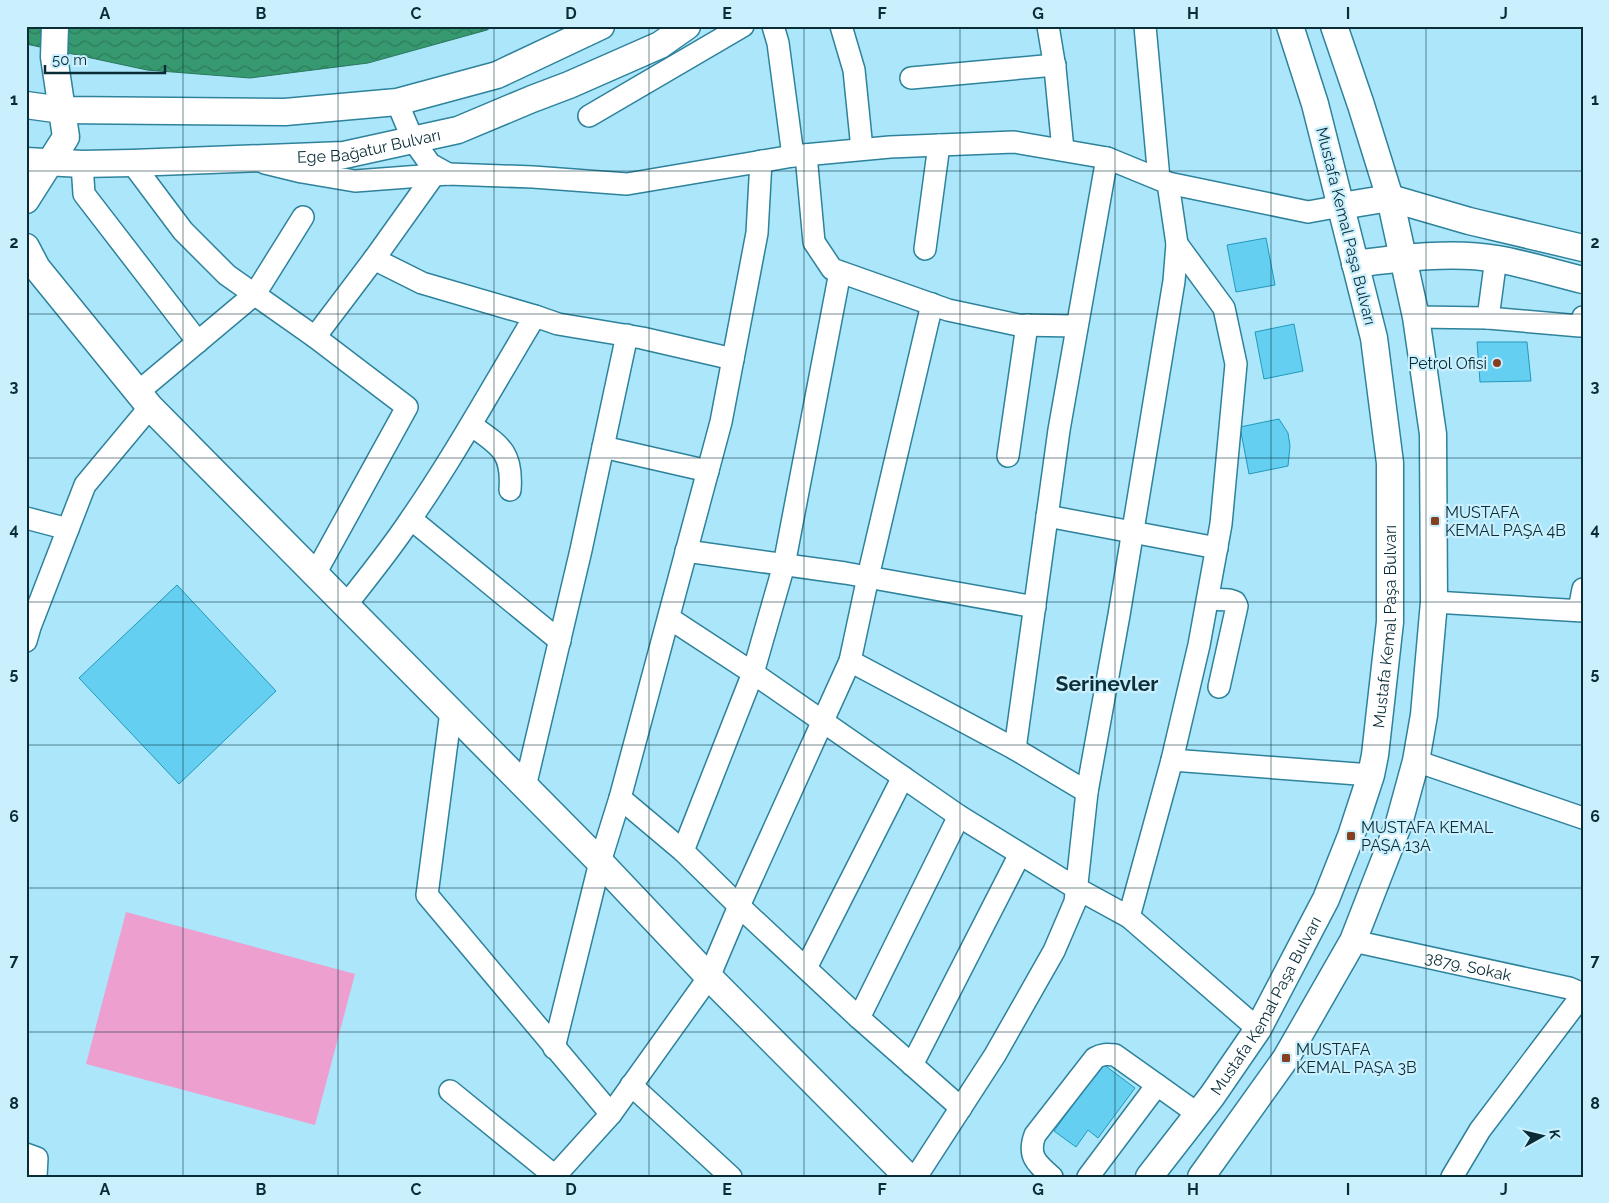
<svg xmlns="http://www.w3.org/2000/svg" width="1609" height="1203" viewBox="0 0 1609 1203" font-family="Raleway,sans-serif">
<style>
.grass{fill:#ed9fd0}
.water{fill:url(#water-waves);stroke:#29785e}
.building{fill:#64cff1;stroke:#2399ba}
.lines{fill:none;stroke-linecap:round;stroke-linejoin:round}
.minor-casing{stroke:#2e829b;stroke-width:24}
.major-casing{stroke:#2e829b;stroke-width:29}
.minor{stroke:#fff;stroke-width:21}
.major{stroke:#fff;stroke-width:26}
.grid{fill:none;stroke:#092c37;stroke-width:1;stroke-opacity:0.55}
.poi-dot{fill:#873f21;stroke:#caf0fe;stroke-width:2}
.labels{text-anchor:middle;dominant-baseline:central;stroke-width:4.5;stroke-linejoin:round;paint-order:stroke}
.street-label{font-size:16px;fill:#092c37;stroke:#caf0fe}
.poi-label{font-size:16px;fill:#092c37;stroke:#caf0fe;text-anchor:start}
.district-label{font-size:21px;font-weight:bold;fill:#0c2f3a;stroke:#caf0fe}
.neatline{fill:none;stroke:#092c37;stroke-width:2}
.grid-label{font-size:16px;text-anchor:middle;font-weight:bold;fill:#092c37}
</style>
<defs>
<pattern id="water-waves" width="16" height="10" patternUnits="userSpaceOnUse" patternTransform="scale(1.25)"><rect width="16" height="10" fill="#37996f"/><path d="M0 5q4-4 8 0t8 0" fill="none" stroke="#2d7d5c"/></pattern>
</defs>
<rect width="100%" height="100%" fill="#ace6fb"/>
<path class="grass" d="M126 912 355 974 315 1125 86 1064Z"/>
<path class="water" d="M26 26H493L487 30 368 63 250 78 147 70 26 44Z"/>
<path class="building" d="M1266 238 1275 285 1236 292 1227 245Z
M1294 324 1303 371 1264 379 1255 332Z
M1477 342H1527L1531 381 1480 382Z
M1279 419 1288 433 1290 446 1288 466 1249 474 1240 427Z
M177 585 276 691 179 784 79 678Z
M1103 1064 1135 1088 1098 1138 1088 1130 1076 1147 1054 1131Z"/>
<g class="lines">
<g class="minor-casing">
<g id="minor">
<path d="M773 26 778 43 793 156"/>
<path d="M841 26 854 70 862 149"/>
<path d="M1048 26 1055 68 1063 150"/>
<path d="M1145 26 1159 179"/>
<path d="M911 78 1055 65"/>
<path d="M397 102 413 140 430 164 448 174"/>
<path d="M589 116 743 26"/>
<path d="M806 155 814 242 832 269 948 310 1018 325 1077 326"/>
<path d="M132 163 183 231 227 275 315 337 407 407 315 574"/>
<path d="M265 163 302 172 355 181 448 174 533 177 627 184 793 156 890 147 1014 142 1107 158 1168 183 1308 212 1341 206"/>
<path d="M82 164 84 194 198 342"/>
<path d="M925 249 939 145"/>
<path d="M374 259 422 283 535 316 558 324 642 338 733 359"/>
<path d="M1416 317 1488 318 1580 326 1583 317"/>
<path d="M1488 318 1496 258"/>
<path d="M315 337 374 259 434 175"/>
<path d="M138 392 255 294 303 217"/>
<path d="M471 425C499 445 513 451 510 490"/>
<path d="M603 447 708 471"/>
<path d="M1008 456 1027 325"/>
<path d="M1047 516 1217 548"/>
<path d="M26 518 68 529"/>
<path d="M411 519 560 641"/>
<path d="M686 551 845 573 1035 607"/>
<path d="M1208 599 1229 600 1235 602 1237 606 1219 687"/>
<path d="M1434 602 1583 611"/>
<path d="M346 605C368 577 390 550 410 520 455 455 494 384 535 316"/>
<path d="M1579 610 1583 589"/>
<path d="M669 618 753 673 959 816 1076 888 1129 917 1258 1029"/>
<path d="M26 641 30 627 85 485 150 407"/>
<path d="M850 661 1015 749 1087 792"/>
<path d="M451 711 427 895 611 1114"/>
<path d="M1015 749 1059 430 1107 158"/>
<path d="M1172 760 1371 775"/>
<path d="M1416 761 1583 818"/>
<path d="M525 787 581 550 627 335"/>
<path d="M620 798 683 851 739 906 859 1018 961 1108"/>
<path d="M683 851 753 673 784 565 840 272"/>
<path d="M1129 917 1172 760 1199 645 1221 524 1236 364 1224 308 1177 244"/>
<path id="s1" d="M1353 941 1569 988 1583 994"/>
<path d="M806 968 903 777"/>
<path d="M859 1018 959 816"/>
<path d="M554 1048 600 862 620 798 721 422 757 233 761 161"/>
<path d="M912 1065 1020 854"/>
<path d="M631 1085 731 1177"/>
<path d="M450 1091 556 1177"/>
<path d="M26 1154 37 1158 36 1177"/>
<path d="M554 1177 611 1114 709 977 739 906 850 661 868 577 932 304"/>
<path d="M916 1177 995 1055 1054 951 1075 902 1087 792 1119 615 1174 281 1177 244 1168 183"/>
<path d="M1052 1177C1037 1164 1027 1156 1035 1135L1095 1058C1102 1054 1107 1054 1115 1055L1198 1114"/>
<path d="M1088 1177 1157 1085"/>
<path d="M1452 1177 1480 1130 1583 994"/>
</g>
</g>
<g class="major-casing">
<g id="major">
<path d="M26 105 62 110 285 112 397 102 497 75 601 26"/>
<path id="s2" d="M26 161 82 164 132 163 344 155 458 130 532 99 569 85 660 45 687 26"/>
<path d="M26 200 66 137 54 57 55 26"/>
<path d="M1341 206 1390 198 1469 221 1583 248"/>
<path d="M26 247 37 268 150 407 600 862 709 977 908 1177"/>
<path d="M1355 264C1400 258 1453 251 1497 259 1526 264 1554 273 1583 280"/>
<path id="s3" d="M1149 1177 1212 1096 1258 1029 1326 899 1351 836 1371 775 1375 755 1390 622V463L1374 338 1315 104 1290 26"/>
<path d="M1201 1177 1286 1058 1353 941 1399 823 1416 761 1424 715 1434 602 1433 434 1416 317 1390 198 1361 105 1334 26"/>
</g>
</g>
<use href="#minor" class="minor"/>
<use href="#major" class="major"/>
</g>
<path class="grid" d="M183 26V1177M338 26V1177M494 26V1177M649 26V1177M804 26V1177M960 26V1177M1115 26V1177M1271 26V1177M1426 26V1177M26 171H1583M26 314H1583M26 458H1583M26 602H1583M26 745H1583M26 888H1583M26 1032H1583"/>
<g class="poi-dot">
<circle cx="1497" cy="363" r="5"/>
<rect x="1430" y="516" width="10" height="10" rx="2.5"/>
<rect x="1346" y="831" width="10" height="10" rx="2.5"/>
<rect x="1281" y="1053" width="10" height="10" rx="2.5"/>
</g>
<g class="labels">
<g class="street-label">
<text stroke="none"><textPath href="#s2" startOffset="344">Ege Bağatur Bulvarı</textPath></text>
<text transform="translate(1346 226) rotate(76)">Mustafa Kemal Paşa Bulvarı</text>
<text stroke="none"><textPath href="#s3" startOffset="612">Mustafa Kemal Paşa Bulvarı</textPath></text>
<text stroke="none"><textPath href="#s1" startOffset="118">3879. Sokak</textPath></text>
<text stroke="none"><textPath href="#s3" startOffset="208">Mustafa Kemal Paşa Bulvarı</textPath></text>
</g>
<g class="poi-label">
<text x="1487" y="363" text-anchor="end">Petrol Ofisi</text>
<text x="1445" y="512">MUSTAFA<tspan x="1445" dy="18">KEMAL PAŞA 4B</tspan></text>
<text x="1361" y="827">MUSTAFA KEMAL<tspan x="1361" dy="18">PAŞA 13A</tspan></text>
<text x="1296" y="1049">MUSTAFA<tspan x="1296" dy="18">KEMAL PAŞA 3B</tspan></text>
</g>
<g class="district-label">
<text x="1107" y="683">Serinevler</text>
</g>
</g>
<rect width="1609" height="1203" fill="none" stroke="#caf0fe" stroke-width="55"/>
<g transform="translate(1542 1136) rotate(82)" stroke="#caf0fe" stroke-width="4" paint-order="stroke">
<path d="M0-4L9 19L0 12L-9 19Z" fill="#092c37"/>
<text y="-8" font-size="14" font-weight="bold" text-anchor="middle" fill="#092c37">K</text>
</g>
<path d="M45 65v8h120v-8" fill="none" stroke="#092c37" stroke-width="2.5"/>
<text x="52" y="65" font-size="15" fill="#092c37" stroke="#caf0fe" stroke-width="4" paint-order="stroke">50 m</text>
<rect x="28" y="28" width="1554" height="1148" class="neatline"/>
<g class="grid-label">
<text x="105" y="19">A</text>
<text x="261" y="19">B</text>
<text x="416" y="19">C</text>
<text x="571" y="19">D</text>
<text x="727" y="19">E</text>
<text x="882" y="19">F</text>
<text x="1038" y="19">G</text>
<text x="1193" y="19">H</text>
<text x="1348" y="19">I</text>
<text x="1504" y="19">J</text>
<text x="14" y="105">1</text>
<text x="1595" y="105">1</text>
<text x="14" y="248">2</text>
<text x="1595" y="248">2</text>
<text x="14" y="392">3</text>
<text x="1595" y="392">3</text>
<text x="14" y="535">4</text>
<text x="1595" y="535">4</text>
<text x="14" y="679">5</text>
<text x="1595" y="679">5</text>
<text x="14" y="822">6</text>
<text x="1595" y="822">6</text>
<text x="14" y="966">7</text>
<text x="1595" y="966">7</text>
<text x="14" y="1109">8</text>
<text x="1595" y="1109">8</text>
<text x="105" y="1195">A</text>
<text x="261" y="1195">B</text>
<text x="416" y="1195">C</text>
<text x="571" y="1195">D</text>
<text x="727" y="1195">E</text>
<text x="882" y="1195">F</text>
<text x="1038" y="1195">G</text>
<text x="1193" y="1195">H</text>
<text x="1348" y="1195">I</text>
<text x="1504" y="1195">J</text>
</g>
</svg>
